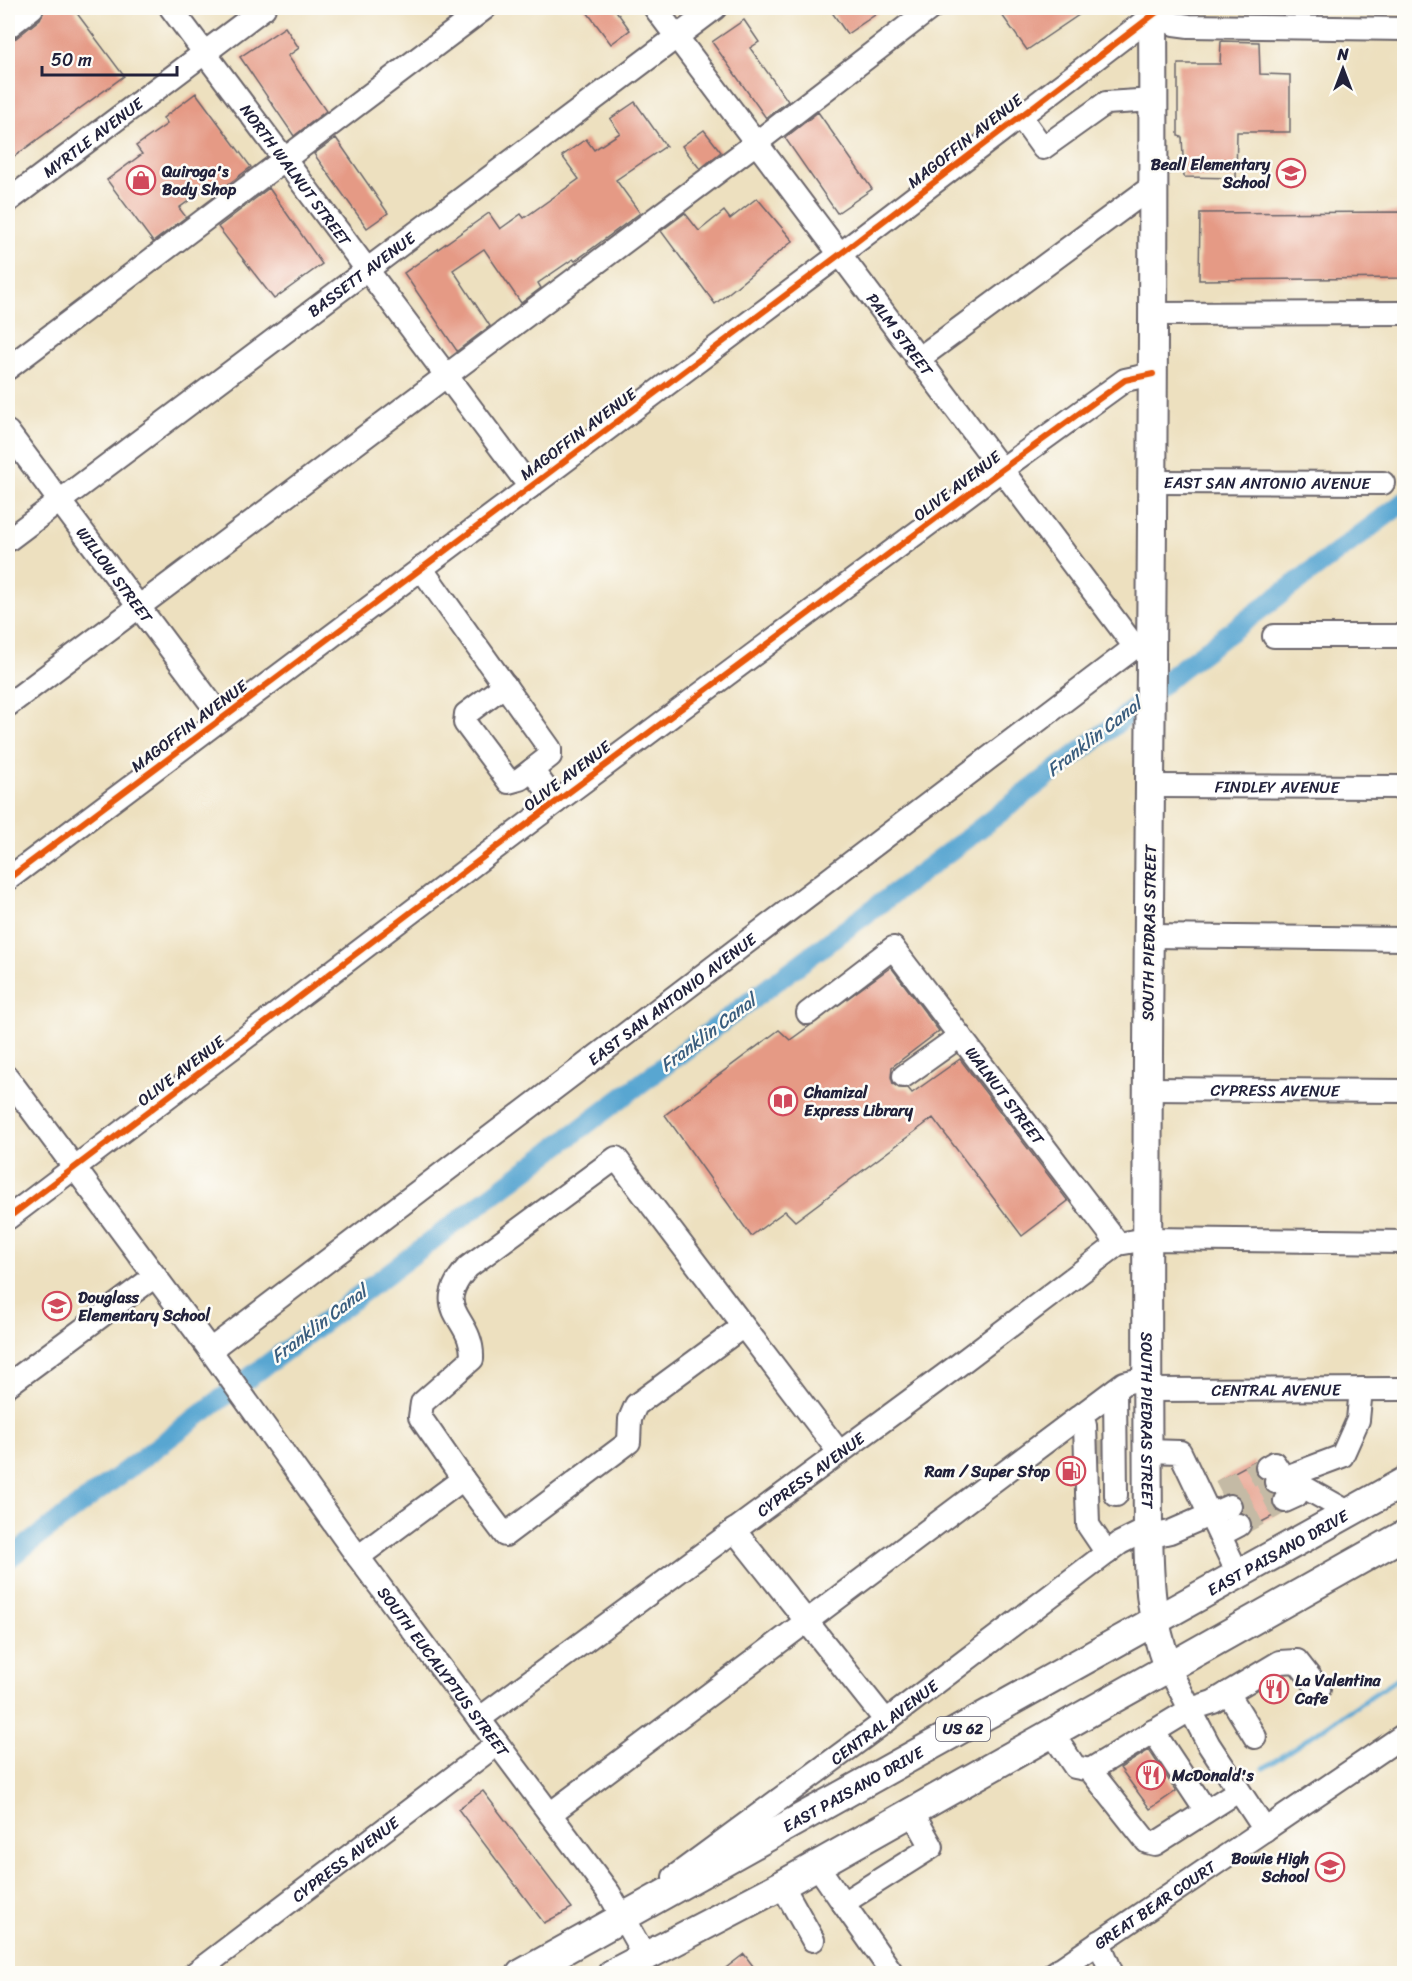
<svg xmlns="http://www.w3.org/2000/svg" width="1412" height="1981" viewBox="0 0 1412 1981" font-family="Sriracha,sans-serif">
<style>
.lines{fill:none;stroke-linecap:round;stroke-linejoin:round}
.stream{stroke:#58a6d1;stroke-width:5}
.canal{stroke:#58a6d1;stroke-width:20}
.building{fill:#e59a85}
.minor-tunnel{stroke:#c4baa5;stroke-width:22;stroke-dasharray:22 11;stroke-linecap:butt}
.minor-casing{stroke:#696469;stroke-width:26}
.major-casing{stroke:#696469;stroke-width:32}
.minor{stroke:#fff;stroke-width:22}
.major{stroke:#fff;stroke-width:28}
.cycleway-casing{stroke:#fdfcf7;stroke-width:10}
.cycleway{stroke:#e8590c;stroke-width:6}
.labels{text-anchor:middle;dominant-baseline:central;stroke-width:5;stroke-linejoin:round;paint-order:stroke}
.shield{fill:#fdfcf7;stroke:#646373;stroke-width:1.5}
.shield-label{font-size:15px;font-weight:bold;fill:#22223b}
.street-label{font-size:16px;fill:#22223b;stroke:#fdfcf7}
.poi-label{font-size:16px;font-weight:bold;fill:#22223b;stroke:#fdfcf7;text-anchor:start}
.water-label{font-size:18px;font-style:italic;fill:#3a5d7e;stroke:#fdfcf7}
</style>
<rect width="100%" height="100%" fill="#fdfcf7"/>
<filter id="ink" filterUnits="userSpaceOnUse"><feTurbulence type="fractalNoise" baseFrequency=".0167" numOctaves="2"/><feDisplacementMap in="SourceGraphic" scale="12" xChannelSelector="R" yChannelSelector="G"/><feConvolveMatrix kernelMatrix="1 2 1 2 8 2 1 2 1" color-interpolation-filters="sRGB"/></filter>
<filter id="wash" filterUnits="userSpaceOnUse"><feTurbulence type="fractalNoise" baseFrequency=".008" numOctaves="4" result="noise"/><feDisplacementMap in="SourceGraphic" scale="24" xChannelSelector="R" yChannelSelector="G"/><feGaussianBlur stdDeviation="1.35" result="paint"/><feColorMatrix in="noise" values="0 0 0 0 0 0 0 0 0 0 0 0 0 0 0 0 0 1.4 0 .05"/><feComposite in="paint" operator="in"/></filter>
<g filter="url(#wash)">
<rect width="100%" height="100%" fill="#ede0bf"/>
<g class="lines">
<path class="stream" d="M1264 1768 1404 1674"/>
<path class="canal" d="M8 1559 970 836 1112 727 1178 671 1404 502"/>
</g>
<g id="blocks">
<path class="building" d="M45 8H73L124 76 8 161V40L16 38 40 19Z
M584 8H614L630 30 611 44Z
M829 8H885L847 34Z
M997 8H1089L1027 50Z
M744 20 759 42 750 48 788 101 766 118 712 42Z
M285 27 299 48 288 56 326 111 294 136 240 57Z
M1221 41 1259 42 1260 74 1290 75V132H1237L1236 178 1184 177 1182 137 1178 136V64H1220Z
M196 93 251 167 218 192 212 184 179 208 186 217 153 242 107 180 142 154 136 146 167 124 163 118Z
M635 102 666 146 616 180 640 213 575 261 573 259 538 283 541 288 521 303 484 249 453 270 490 326 457 351 404 273 489 213 500 229 521 214 524 218 579 179 562 156 586 139 594 150 620 133 610 119Z
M818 112 872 189 837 213 785 138Z
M704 130 721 152 700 169 682 146Z
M336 138 388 213 367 228 314 154Z
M269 188 322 264 274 299 218 227Z
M757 198 793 241 715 304 661 231 685 213 699 231 724 211 730 219Z
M1404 212V278L1199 280 1200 213Z
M891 967 939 1031 892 1067 891 1077 893 1084 899 1088H908L912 1093 960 1059 1068 1201 1022 1236 933 1118 795 1221 785 1211 751 1236 665 1115 779 1030 790 1040Z
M1255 1461V1473L1263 1480 1264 1489 1273 1495V1506L1279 1513 1252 1527 1251 1518 1242 1512V1500L1232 1493 1225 1494 1218 1481Z
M1149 1750 1176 1791 1150 1809 1120 1768Z
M483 1791 572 1908 544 1923 458 1809Z
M744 1954 759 1974H718Z"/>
</g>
</g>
<g filter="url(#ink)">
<use href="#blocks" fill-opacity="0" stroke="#696469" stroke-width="1.5"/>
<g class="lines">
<path class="minor-tunnel" d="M1091 1451H1108
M1220 1491 1267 1467
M1230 1506 1275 1483
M1239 1525 1285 1501"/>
<g class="minor-casing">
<g id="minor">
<path id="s1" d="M171 8 530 487"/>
<path id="s2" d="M655 8 1135 647 1149 648"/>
<path d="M1144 8 1174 24 1189 26 1404 29"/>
<path d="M8 27 32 8"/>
<path d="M1020 116 1043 148 1106 103 1154 100"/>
<path id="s3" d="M8 201 264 8"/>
<path d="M1154 314 1404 313"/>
<path d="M917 360 1154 185"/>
<path d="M8 368 485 8"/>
<path id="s4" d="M8 432 222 718"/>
<path id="s5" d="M1153 482 1383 483"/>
<path id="s6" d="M8 540 715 8"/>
<path d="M421 568 550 749V756L532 770 556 802"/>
<path d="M1274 636H1404"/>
<path d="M505 685 466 714 465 723 509 782 520 779 532 770"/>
<path d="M8 705 756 143 931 8"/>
<path id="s7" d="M1151 786 1404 787"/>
<path d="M8 879 839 255 1162 8"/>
<path d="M1150 936 1404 939"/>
<path id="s8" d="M808 1013 893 948 1118 1244"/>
<path d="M904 1076 960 1036"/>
<path id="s9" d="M8 1078 210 1350 358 1557 609 1893 645 1957"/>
<path id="s10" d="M1146 1089 1404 1091"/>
<path d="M8 1218 556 802 1001 470 1125 380 1153 374"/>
<path id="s11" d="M210 1350 1135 647"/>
<path d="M8 1385 155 1276"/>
<path d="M1115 1390 1116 1495"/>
<path id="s12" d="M1147 1390 1404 1389"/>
<path d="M1080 1418 1085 1425 1088 1525 1107 1553"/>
<path d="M1147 1451 1180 1452 1239 1576"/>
<path d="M1267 1467 1274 1463 1296 1496 1285 1501"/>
<path d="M1286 1477 1342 1456 1358 1420 1361 1389"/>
<path d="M463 1479 420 1417 422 1403 472 1359C474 1316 428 1312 468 1267L616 1158 839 1452"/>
<path d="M1276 1482 1286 1477 1350 1513"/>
<path d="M734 1530 886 1721"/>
<path d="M1220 1535 1239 1525"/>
<path d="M1148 1537 1170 1532 1230 1506"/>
<path d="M358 1557 463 1479 505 1535 629 1442 630 1419 636 1405 742 1327"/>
<path d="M1168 1667 1209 1745 1265 1830"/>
<path d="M1228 1693 1255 1737"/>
<path id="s13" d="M479 1719 957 1366 1118 1244 1147 1239 1404 1242"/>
<path d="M1153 1731 1206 1811"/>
<path d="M1052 1733 1075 1767 1090 1770 1147 1842 1155 1844 1238 1791"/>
<path d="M1090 1770 1191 1709 1213 1702 1280 1662 1297 1661 1319 1689"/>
<path d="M550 1814 1124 1383 1147 1378"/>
<path d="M817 1865 843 1903 932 1847 912 1812"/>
<path id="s14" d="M674 1877 886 1721 1120 1543 1148 1529"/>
<path d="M782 1885 813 1940"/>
<path d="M843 1903 893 1974"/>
<path d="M1099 1942 1112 1974"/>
<path id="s15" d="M194 1974 497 1744"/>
<path id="s16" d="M1053 1974 1404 1735"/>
</g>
</g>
<g class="major-casing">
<g id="major">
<path id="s17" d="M1153 8C1156 515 1144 1022 1148 1529 1149 1580 1150 1619 1168 1667"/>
<path id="s18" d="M521 1974 1404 1482"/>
<path d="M612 1974 782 1885 1404 1535"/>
</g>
</g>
<use href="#minor" class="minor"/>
<use href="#major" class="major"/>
<g class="cycleway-casing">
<path id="cycleway" d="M8 879 839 255 1162 8
M8 1218 556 802 1001 470 1125 380 1153 374"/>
</g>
<use href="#cycleway" class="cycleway"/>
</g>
</g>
<defs>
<g id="school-ring" transform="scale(1.5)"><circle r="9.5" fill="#fdfcf7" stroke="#d1495b" stroke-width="1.5"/><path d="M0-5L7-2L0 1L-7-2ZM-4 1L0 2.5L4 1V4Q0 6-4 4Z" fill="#d1495b"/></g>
<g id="shop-ring" transform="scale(1.5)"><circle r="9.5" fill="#fdfcf7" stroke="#d1495b" stroke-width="1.5"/><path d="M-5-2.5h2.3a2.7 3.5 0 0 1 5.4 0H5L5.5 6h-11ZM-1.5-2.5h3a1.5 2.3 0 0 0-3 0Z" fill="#d1495b"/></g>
<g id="library-ring" transform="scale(1.5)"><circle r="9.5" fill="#fdfcf7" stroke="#d1495b" stroke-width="1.5"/><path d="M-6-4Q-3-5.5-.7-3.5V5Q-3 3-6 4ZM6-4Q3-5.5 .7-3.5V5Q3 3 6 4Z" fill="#d1495b"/></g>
<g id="fuel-ring" transform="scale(1.5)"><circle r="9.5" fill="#fdfcf7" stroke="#d1495b" stroke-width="1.5"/><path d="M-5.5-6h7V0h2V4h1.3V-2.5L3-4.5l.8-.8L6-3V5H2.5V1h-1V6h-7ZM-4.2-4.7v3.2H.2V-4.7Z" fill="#d1495b"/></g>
<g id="restaurant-ring" transform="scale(1.5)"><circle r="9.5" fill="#fdfcf7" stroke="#d1495b" stroke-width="1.5"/><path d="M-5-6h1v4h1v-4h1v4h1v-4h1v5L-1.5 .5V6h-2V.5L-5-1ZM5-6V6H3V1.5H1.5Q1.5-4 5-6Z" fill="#d1495b"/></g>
</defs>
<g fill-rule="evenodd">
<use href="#school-ring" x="1291" y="173"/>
<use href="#shop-ring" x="141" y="180"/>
<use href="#library-ring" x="783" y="1101"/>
<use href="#school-ring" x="57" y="1306"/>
<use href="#fuel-ring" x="1071" y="1471"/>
<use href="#restaurant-ring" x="1274" y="1689"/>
<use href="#restaurant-ring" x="1151" y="1775"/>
<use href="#school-ring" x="1330" y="1867"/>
</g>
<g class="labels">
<rect class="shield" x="936" y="1717" width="54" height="24" rx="4.5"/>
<g class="shield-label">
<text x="963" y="1729">US 62</text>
</g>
<g class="street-label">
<text stroke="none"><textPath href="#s3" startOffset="106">MYRTLE AVENUE</textPath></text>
<text transform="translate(965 141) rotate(-38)">MAGOFFIN AVENUE</text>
<text stroke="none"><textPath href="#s1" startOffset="208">NORTH WALNUT STREET</textPath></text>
<text stroke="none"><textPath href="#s6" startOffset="442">BASSETT AVENUE</textPath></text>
<text stroke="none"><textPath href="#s2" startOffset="408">PALM STREET</textPath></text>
<text transform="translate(578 434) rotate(-37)">MAGOFFIN AVENUE</text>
<text stroke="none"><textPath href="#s5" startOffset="114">EAST SAN ANTONIO AVENUE</textPath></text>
<text transform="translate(957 486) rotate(-37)">OLIVE AVENUE</text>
<text stroke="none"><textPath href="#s4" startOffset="178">WILLOW STREET</textPath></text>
<text transform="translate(189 726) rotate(-37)">MAGOFFIN AVENUE</text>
<text transform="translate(567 776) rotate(-37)">OLIVE AVENUE</text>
<text stroke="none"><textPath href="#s7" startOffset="126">FINDLEY AVENUE</textPath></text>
<text transform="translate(1149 933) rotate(-89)">SOUTH PIEDRAS STREET</text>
<text stroke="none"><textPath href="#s11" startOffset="580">EAST SAN ANTONIO AVENUE</textPath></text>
<text transform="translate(181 1071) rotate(-37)">OLIVE AVENUE</text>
<text stroke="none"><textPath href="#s10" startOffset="129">CYPRESS AVENUE</textPath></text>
<text stroke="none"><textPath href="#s8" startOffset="292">WALNUT STREET</textPath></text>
<text stroke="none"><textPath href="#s12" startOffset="129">CENTRAL AVENUE</textPath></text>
<text stroke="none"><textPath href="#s17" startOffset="1412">SOUTH PIEDRAS STREET</textPath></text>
<text stroke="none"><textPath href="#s13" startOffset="412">CYPRESS AVENUE</textPath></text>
<text stroke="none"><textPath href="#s18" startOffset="866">EAST PAISANO DRIVE</textPath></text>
<text stroke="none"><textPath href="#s9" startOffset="736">SOUTH EUCALYPTUS STREET</textPath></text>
<text stroke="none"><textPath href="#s14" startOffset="261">CENTRAL AVENUE</textPath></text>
<text stroke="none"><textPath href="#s18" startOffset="380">EAST PAISANO DRIVE</textPath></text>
<text stroke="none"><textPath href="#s15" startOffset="190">CYPRESS AVENUE</textPath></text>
<text stroke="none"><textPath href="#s16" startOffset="123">GREAT BEAR COURT</textPath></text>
</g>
<g class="poi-label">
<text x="1270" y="164" text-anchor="end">Beall Elementary<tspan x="1270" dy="18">School</tspan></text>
<text x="162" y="171">Quiroga's<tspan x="162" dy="18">Body Shop</tspan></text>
<text x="804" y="1092">Chamizal<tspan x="804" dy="18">Express Library</tspan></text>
<text x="78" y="1297">Douglass<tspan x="78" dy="18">Elementary School</tspan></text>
<text x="1050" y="1471" text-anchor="end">Ram / Super Stop</text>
<text x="1295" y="1680">La Valentina<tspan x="1295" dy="18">Cafe</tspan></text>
<text x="1172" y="1775">McDonald's</text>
<text x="1309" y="1858" text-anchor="end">Bowie High<tspan x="1309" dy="18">School</tspan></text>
</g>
<g class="water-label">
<text transform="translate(1094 737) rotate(-38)">Franklin Canal</text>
<text transform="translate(708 1033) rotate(-37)">Franklin Canal</text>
<text transform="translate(319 1324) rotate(-37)">Franklin Canal</text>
</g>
</g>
<rect width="1412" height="1981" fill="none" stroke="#fdfcf7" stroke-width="30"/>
<g transform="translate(1343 69)" stroke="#fdfcf7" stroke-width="4.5" paint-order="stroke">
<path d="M0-4.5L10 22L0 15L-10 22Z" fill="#22223b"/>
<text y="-9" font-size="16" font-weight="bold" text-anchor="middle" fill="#22223b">N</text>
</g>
<path d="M42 66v9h135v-9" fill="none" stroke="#22223b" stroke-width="3"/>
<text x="51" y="66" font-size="18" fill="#22223b" stroke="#fdfcf7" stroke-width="4.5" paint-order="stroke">50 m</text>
</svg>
